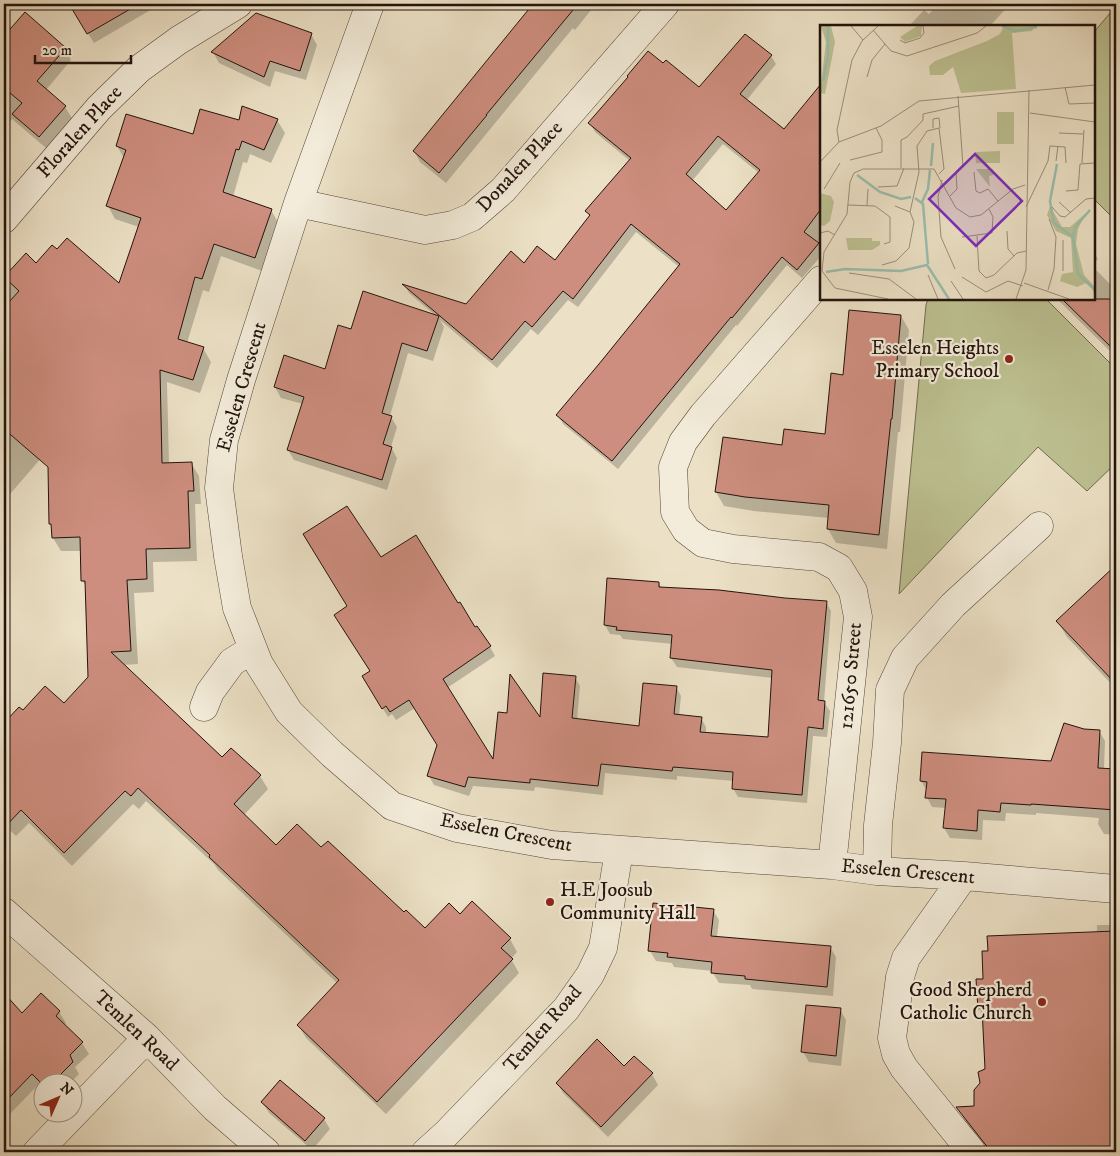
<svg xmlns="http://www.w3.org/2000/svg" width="1120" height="1156" viewBox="0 0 1120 1156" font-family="'IM FELL DW Pica',serif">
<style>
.green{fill:#bdc192;stroke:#706a50}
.shadow{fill:#0003;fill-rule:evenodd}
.building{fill:#ce8e7f;stroke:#22130d;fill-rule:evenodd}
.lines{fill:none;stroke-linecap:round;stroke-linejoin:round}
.minor-casing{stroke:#54463b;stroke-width:29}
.minor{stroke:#f3ecda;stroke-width:28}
.poi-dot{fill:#8f2418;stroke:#f3ecda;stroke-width:2}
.labels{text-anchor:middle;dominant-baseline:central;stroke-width:4.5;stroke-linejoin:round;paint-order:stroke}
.street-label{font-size:20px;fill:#22130d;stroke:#f3ecda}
.poi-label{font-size:20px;fill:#22130d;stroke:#f3ecda;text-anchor:end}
.inset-river{fill:none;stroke:#9abeaf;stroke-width:2.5}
.inset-road{fill:none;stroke:#9b8f7c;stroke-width:1}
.view{fill:#7b2cbf;fill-opacity:0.15;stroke:#7b2cbf;stroke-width:2.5}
.inset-edge{fill:none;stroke:#22130d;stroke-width:2.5}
</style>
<rect width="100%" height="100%" fill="#ece1c6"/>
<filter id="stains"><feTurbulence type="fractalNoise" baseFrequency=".004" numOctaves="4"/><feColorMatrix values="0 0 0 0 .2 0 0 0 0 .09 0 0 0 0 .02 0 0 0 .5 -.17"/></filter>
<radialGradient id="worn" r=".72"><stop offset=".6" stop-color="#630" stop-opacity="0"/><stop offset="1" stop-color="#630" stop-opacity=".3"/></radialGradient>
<path class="green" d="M1116 6V221L1094 199V32Z
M928 299H1046L1116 369V463L1087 491 1038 447 899 594 926 305Z"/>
<path class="shadow" d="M70 4H151L154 8 94 43Z
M535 4H596L575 30 573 28 446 183 420 162 414 151Z
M938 4H1010L990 26H909L924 10 929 14Z
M25 14 65 48 71 60 46 90 65 107 72 118 46 148 12 119 4 128V38Z
M311 34 317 45 306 80 275 71 270 87 219 63 213 52Z
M771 56 776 64 746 101 784 131 815 93 821 98V256L802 278 787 265 737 326 736 325 618 469 563 424 558 415 679 267 636 232 578 307 568 300 538 335 531 329 497 368 440 320 444 327 433 361 408 353 390 416 391 417 397 427 391 447 397 458 387 490 294 460 288 450 303 404 281 398 275 387 326 370 351 330 436 316 409 293 405 286 467 305 524 265 555 262 590 217 587 211 630 161 595 132 590 123 699 89ZM723 144 759 173 726 212 692 181Z
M277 120 285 133 271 163 250 154 247 163 243 162 233 197 271 210 279 224 262 271 221 256 209 292 203 290 187 343 203 348 211 362 200 393 167 382 169 464 191 463 199 476 201 504H195L197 561 153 562 154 592 134 593 138 664 123 665 222 759 260 776 268 789 244 815 276 847 321 849 425 930 460 916 510 939 517 952 511 959 519 973 386 1114 306 1038 298 1025 338 984 218 870 214 864 146 801 139 809 133 804 72 866 29 823 16 836 4 825V725L19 708 23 712 64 704 89 677 87 588 82 580V551H61L53 538 52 528 50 524 49 449 4 501V279L26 255 36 264 119 285 139 227 115 219 108 206 124 158 117 146 194 136 240 122Z
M1094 253 1098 259 1094 263Z
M1094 268 1116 290V357L1057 299H1094Z
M901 316 909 330 900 432H898L887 549 836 543 828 529 829 518 754 511 724 506 716 492 724 438 783 447 826 435 844 376Z
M380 559 457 605 490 647 495 656 447 688 494 762 541 721 575 677 580 686 577 720 640 728 676 687 681 696 679 716 701 718 706 727V734L769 738 773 678 677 667 671 658 673 644 623 639 620 635 610 634 605 625 659 583 662 589 826 602 831 611 824 702 830 711 827 737 813 736 807 803 738 797 733 788 734 781 677 776V780L605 773 603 795 535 787 534 791 473 786 469 796 434 785 429 776 438 745 415 708 396 720 392 714 388 717 369 686 371 672 349 606Z
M1116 566V689L1067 637 1058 622Z
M1084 731H1099L1105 741 1104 769 1116 770V835L1104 834 1098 824 1099 818 1036 813V815L1006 813 1005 821 983 820 982 840 950 838 944 828 946 808 932 807 927 797V791L921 781 1052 762Z
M713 910 719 920 717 937 830 947 836 957 833 996 752 989 750 985 719 983 713 973V971L674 967 672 963 656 961 650 951Z
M1097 925H1116V1152H989L968 1126 958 1108 975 1107 986 1070 984 1016 979 1008 984 980 1097 933Z
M41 994 59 1012 66 1023 64 1025 82 1043 89 1054 75 1067 79 1074 69 1084H42V1088L39 1084 4 1120V995L22 1014Z
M840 1009 846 1020 841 1066 809 1062 803 1052Z
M624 1068 652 1074 658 1085 608 1137 563 1093 557 1083Z
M263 1103 324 1119 330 1129 312 1150 269 1113Z"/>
<path class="building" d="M69 4H139L87 34Z
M533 4H578L486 115H487L439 173 413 151Z
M25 12 66 48 37 81 66 106 39 137 12 114 22 103 4 88V36Z
M256 13 312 33 300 71 270 61 264 77 211 52Z
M745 34 772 55 740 94 784 129 821 84V209L804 232 819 243 797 270 782 257 732 318 731 317 612 461 556 415 599 364 680 264 631 224 573 299 563 291 532 327 525 321 492 360 402 284 466 304 511 251 524 263 537 246 555 260 590 215 585 211 631 158 588 123 628 77 627 76 648 51 663 63 666 60 699 87ZM718 136 760 170 726 210 686 174Z
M242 106 278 119 264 150 242 141 239 150 236 149 223 192 272 209 255 258 214 244 202 279 195 277 178 339 204 347 193 380 160 370 162 463 192 462 194 491H188L190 548 146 549 147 579 127 580 131 651 111 652 222 757 231 748 261 775 234 804 276 845 297 824 321 847 328 841 404 912 406 910 425 928 449 903 460 914 472 901 511 938 501 948 513 959 377 1102 297 1025 339 980 209 857 210 855 138 788 131 796 125 791 64 853 21 810 4 828V723L19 707 23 710 45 686 64 703 88 677 85 581H81L80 537 52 538 51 524H49L48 467 4 429V302H9L19 291 4 277 26 253 36 263 52 245 57 249 67 238 119 283 141 218 106 206 126 150 116 146 126 114 193 134 200 109 239 120Z
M363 291 439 316 427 351 402 343 382 413 392 416 383 444 392 447 382 480 287 450 304 397 274 387 284 355 325 369 338 325 351 329Z
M1062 299H1116V352Z
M849 310 901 315 892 419H891L879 535 827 529 829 505 745 497 715 492 723 437 782 445 784 429 825 434 831 373 843 375Z
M347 506 381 557 416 535 458 603 460 602 475 627 477 626 491 646 443 679 493 759 498 712 507 713 510 674 540 717 543 673 576 676 572 718 639 726 643 683 677 686 674 714 702 717 700 732 768 737 772 670 670 658 672 635 616 630 617 627 604 625 607 578 659 582V587L719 590 785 598 827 601 818 700 825 701 823 729 808 727 802 795 732 789 733 772 673 767 672 771 601 764 598 786 530 779V783L468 777 465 787 427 776 437 745 409 700 390 712 386 706 382 709 362 676 370 671 334 615 347 606 303 534Z
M1116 565V684L1056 621Z
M1064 723 1084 729 1100 730 1098 768 1116 769V810L1031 804V805L1001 803 1000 812 978 810 977 831 943 828 946 799 925 798 927 782 920 781 922 752 1051 761Z
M653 903 714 909 711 936 831 946 827 987 745 979V976L711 973 712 962 667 957 668 953 648 951Z
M1116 931V1151L1095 1150V1152H993L985 1144 956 1107 974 1106V1090L980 1083 978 1072 985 1069 982 1008 978 1009 976 979H983L982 951H988L987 936Z
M4 993 22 1013 41 993 60 1011 56 1016 83 1042 70 1055 73 1062 51 1084H42L32 1074 4 1103Z
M806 1005 841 1008 836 1056 801 1052Z
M597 1039 624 1066 634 1056 653 1073 601 1127 556 1083Z
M280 1080 325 1118 305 1141 261 1102Z"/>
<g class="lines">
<g class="minor-casing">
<path id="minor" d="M370 4 298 203 241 380 224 440 219 488 228 556 237 608 259 664 289 712 332 754 392 806 457 828 552 845 832 865 877 871 964 876 1116 889
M298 203 425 230 453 225 472 217 503 190 665 4
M4 219 99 108 139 69 179 40 238 4
M821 280 703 415 683 442 673 467 675 512 686 530 703 543 733 549 819 557 839 568 853 591 858 617 832 865
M204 707 210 692 232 662 253 649
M877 871 878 825 887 743 890 690 905 658 953 605 1039 526
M964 876 906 958 900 977 892 1038 896 1054 904 1068 972 1152
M4 912 147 1038 215 1108 266 1152
M37 1152 147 1038
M426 1152 446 1134 566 1009 590 975 603 948 619 851"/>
</g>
<use href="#minor" class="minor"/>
</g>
<g class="poi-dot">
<circle cx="1009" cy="359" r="5"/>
<circle cx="550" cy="902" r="5"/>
<circle cx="1042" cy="1002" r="5"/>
</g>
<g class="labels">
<g class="street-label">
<text transform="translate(80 132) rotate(-48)">Floralen Place</text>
<text transform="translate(520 167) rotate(-47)">Donalen Place</text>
<text transform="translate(242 387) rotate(-74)">Esselen Crescent</text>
<text transform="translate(851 676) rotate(-85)">121650 Street</text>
<text transform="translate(506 833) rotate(11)">Esselen Crescent</text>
<text transform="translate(908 872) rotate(5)">Esselen Crescent</text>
<text transform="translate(543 1029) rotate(-49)">Temlen Road</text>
<text transform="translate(136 1031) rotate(43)">Temlen Road</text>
</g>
<g class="poi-label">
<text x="999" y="348">Esselen Heights<tspan x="999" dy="23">Primary School</tspan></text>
<text x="560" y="890" text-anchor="start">H.E Joosub<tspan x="560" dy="23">Community Hall</tspan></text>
<text x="1032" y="990">Good Shepherd<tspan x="1032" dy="23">Catholic Church</tspan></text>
</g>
</g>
<g transform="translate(820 25)">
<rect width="275" height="275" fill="#ece1c6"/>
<path d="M1 1H11L15 17 5 69 0 68 6 17ZM97 1H102L101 11 85 17 80 12ZM184 1H215L212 6 192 8 196 64 141 68 133 42 123 50H110L109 41 115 36 167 16 180 9ZM177 87H194V119H177ZM180 126V138H156L155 127ZM156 144H173V150L169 151 170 162ZM0 168 11 171 14 177 10 196 4 201 0 200ZM230 181 242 202H250L266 188 258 204 256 219 264 250 275 262V271L271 260 266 258 257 262 240 256 242 249 253 247 251 213 236 206 227 190ZM26 213H52V216H60V220L52 225H28Z" fill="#bdc192"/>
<path class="inset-river" d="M182 1 195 6 217 2M3 56 8 31V1M237 139 230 176 234 198 253 212 258 249 275 265M111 141 113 118M37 150 60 167 81 174 91 172M95 173 103 179 108 239M102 177 108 164 110 145M253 211 256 201 270 185M6 247 25 244 81 246 107 240 129 274"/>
<path class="inset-road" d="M31 1 43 15M53 5 71 26 87 31 157 8 166 1M80 15 85 18 100 13 104 8 103 1M47 52 52 35 65 19M245 62 249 79 275 78M138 71 143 141M210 88 275 97M113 103V94L119 93 120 103M239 108 263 109M19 117 17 105 32 35 42 16 58 1M30 135 62 127V115L56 103M236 136 238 121M0 137 19 117 61 101 99 76 275 60M262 138 264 105M81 143V115L87 112 103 95V89L139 81M154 147 156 166 160 168 168 164 178 176M122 155 118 172 121 212 135 244M58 162 77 161 84 143M4 164 20 138M246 166 258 165 260 139 275 138M130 171 137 164 136 147M239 177 251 188M28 180 55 181 70 192V217L64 219M47 180 48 164M75 181 90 187M206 182 228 136 230 121 245 122 246 138M232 182 240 191 245 192 266 174 275 173M187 206 188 224 194 231M0 208 8 206 15 210M275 208V230M157 211 159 246 166 253 174 250 197 228 206 226M142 212 172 208 173 192 169 184M243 215V246M62 240 76 236 89 223 94 197 90 187 99 147 97 121 107 106 119 103 124 144 119 149M29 248 69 254 96 274M108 250 118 274M142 252 166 267 188 256 203 261M131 256 143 274M204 258 249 274M228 265 234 244 236 212 229 194M68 274 15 263 2 246 4 227 27 189 30 157 34 148 43 144H114L136 183 150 192 161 190 193 164 205 160M196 274 206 245 209 65"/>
<path class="view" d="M155 129 202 176 156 221 109 174Z"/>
<rect width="275" height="275" class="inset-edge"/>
</g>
<rect width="1120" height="1156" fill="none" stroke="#ece1c6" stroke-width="20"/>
<rect x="5" y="5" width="1110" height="1146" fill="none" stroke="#22130d" stroke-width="2.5"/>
<rect x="10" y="10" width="1100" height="1136" fill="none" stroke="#22130d"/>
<g transform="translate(58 1098) rotate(45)"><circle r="24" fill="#f3ecda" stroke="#9f9588"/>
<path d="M0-4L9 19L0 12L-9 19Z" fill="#8f2418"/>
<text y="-8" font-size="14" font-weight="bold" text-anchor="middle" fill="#22130d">N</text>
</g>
<path d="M35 55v8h96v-8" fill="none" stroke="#22130d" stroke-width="2.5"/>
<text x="42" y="55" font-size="15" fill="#22130d" stroke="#f3ecda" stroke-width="4" paint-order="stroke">20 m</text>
<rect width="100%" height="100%" filter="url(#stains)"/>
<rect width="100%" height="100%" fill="url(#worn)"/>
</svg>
